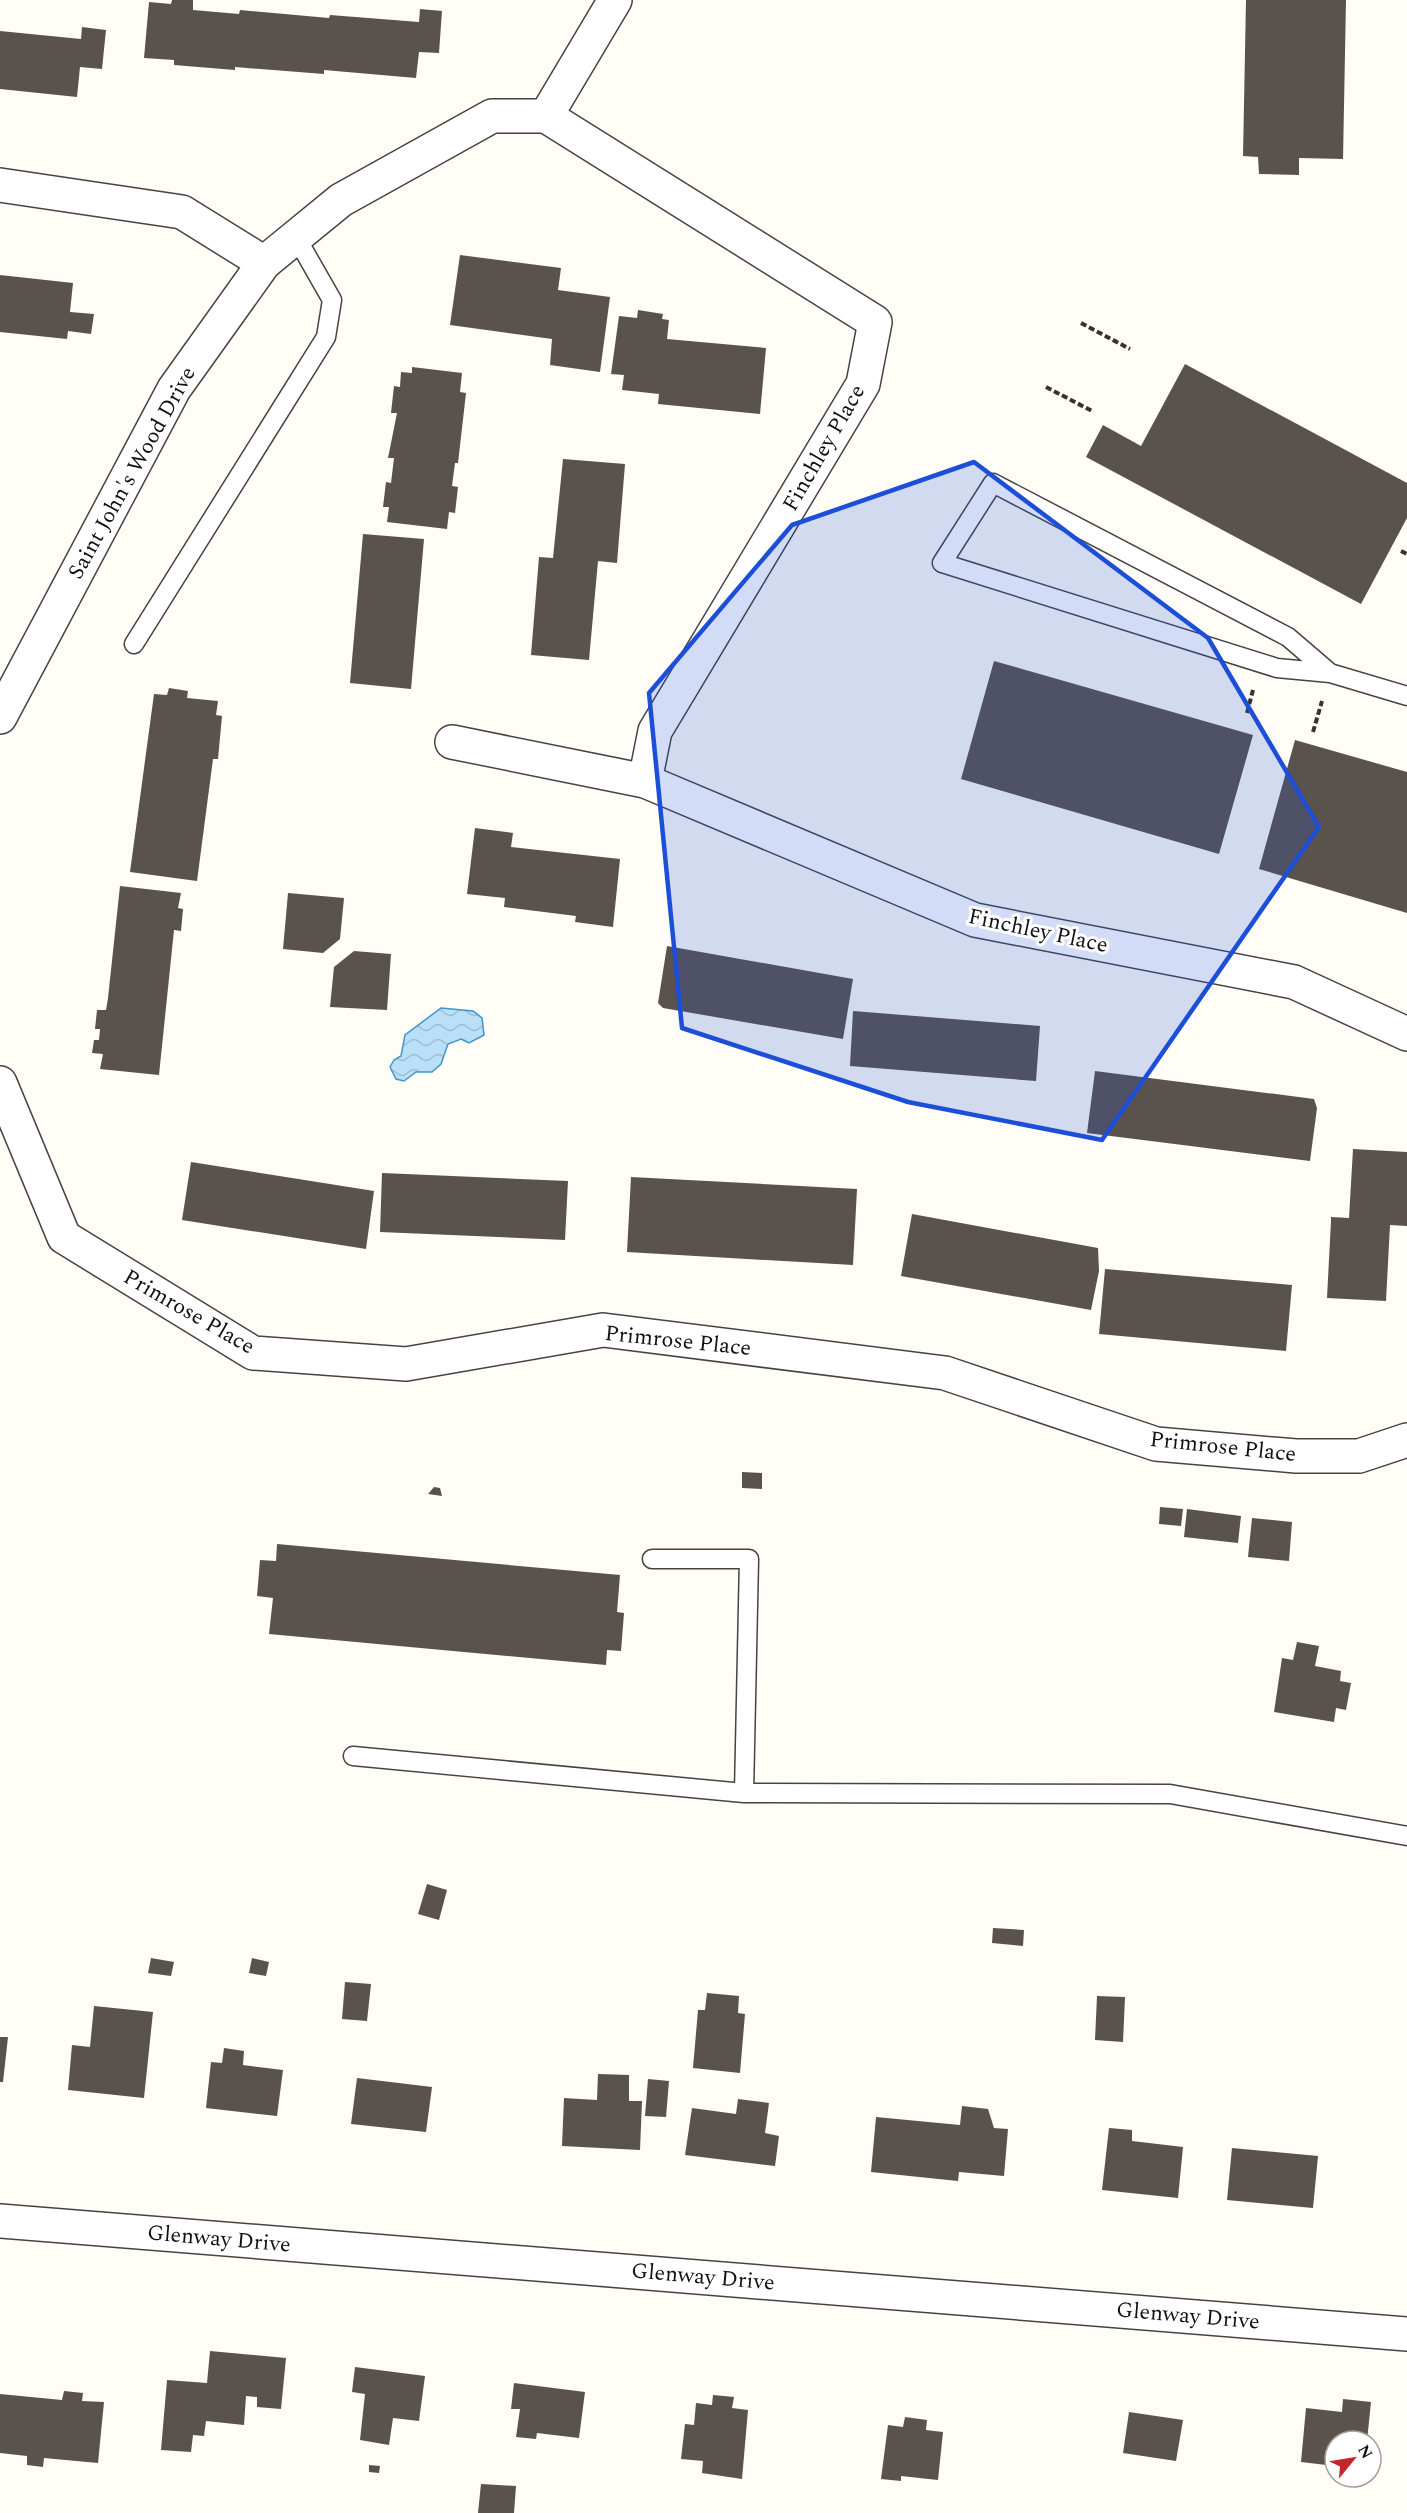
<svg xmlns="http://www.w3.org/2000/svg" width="1407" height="2513" viewBox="0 0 1407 2513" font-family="Spectral,serif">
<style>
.water{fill:url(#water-waves);stroke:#3f96cf;stroke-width:1.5}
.building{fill:#5a524d}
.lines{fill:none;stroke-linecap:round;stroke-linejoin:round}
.lane-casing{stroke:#444;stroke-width:21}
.street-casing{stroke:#444;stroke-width:36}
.path{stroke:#333;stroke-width:4;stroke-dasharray:6 3;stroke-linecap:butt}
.lane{stroke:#fff;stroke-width:18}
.street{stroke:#fff;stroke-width:33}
.marked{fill:#1d4ed8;fill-opacity:0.2;stroke:#1d4ed8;stroke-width:4.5;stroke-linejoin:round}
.labels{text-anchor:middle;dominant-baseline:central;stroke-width:6;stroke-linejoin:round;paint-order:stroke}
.street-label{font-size:22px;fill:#111;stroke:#fff}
</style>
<defs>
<pattern id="water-waves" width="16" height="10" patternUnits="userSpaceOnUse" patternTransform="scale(1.5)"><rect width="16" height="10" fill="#b9e0f7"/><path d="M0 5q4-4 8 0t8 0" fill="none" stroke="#9ebfd3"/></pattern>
</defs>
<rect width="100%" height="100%" fill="#fffdf5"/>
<path class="water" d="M441 1008 473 1011 482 1018 484 1035 469 1043 461 1039 448 1044 441 1064 432 1072H416L404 1081 396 1079 390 1067 394 1060 401 1056 405 1035Z"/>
<path class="building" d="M172 0H193V10L239 14 240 10 329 18 330 15 419 22 420 9 442 11 439 53 419 52 416 78 324 70V74L235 67V70L174 65V60L144 58 149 2 171 4Z
M1246 0H1346L1343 159 1299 158V175L1259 174 1258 157 1243 156Z
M82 27 106 30 102 69 80 67 77 97 0 89V31L81 39Z
M460 255 561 268 558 290 610 297 600 372 550 365 552 339 450 325Z
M0 275 73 283 70 312 94 314 91 334 68 331 67 339 0 332Z
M638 310 663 314 662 319 669 320 667 339 766 348 760 414 658 404 659 394 622 390 624 375 611 374 619 316 637 318Z
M1185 364 1407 483V518L1361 604 1086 457 1103 425 1141 446Z
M412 367 462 373 460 392 466 393 458 463H455L452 486 458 487 455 513 449 512 447 529 387 522 389 507H383L386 482 391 483 394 458H388L397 413H391L394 386 400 387 401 372 412 373Z
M563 459 625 464 617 563 598 561 589 660 531 655 539 557 553 558Z
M363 534 424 539 411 689 350 683Z
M994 661 1253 735 1219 854 961 779Z
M169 688 188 691 187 698 218 701 216 715 222 716 218 759H213L197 881 130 872 154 694 167 695Z
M1295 740 1407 772V913L1259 869Z
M475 828 513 833 511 847 620 859 613 927 575 922 576 916 504 907 505 898 467 894Z
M120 886 181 893 178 908 183 909 181 931 174 930 159 1075 100 1069 103 1054 92 1053 94 1040H99L100 1029H95L97 1010H106L108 998Z
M288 893 344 898 340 939 323 953 283 949Z
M667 946 853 979 843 1039 663 1008 658 1003Z
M354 951 391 954 387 1010 330 1007 334 967Z
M853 1011 1040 1026 1036 1081 850 1066Z
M1095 1071 1314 1099 1317 1108 1310 1161 1087 1133Z
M1353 1149 1407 1152V1226L1390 1225 1386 1301 1327 1298 1331 1221V1217L1349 1218Z
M191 1162 374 1191 366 1249 182 1220Z
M382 1173 568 1181 565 1240 380 1232Z
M631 1177 857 1189 853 1265 627 1252Z
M912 1214 1098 1248 1099 1271 1091 1310 901 1276Z
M1105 1269 1292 1285 1286 1351 1099 1334Z
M742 1472 762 1473V1489L742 1488Z
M434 1487 440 1488 442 1496 428 1494Z
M1160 1507 1183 1509 1181 1526 1159 1524Z
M1187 1509 1241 1516 1238 1543 1184 1537Z
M1252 1518 1292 1522 1289 1561 1248 1557Z
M277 1544 620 1575 617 1612 624 1613 621 1651 607 1650 606 1665 269 1634 273 1598 257 1596 260 1560 276 1561Z
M1297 1642 1319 1646 1315 1666 1341 1671 1340 1681 1351 1683 1346 1710 1336 1708 1334 1722 1274 1712 1282 1658 1293 1660Z
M427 1884 447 1890 439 1920 418 1914Z
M993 1928 1024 1930 1023 1946 992 1943Z
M151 1958 174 1962 171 1976 148 1973Z
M252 1958 269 1962 266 1976 249 1973Z
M345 1982 371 1984 367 2021 342 2019Z
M707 1993 739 1996 738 2013 745 2014 740 2073 693 2068 698 2010H705Z
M1097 1996 1125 1997 1123 2042 1095 2040Z
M94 2006 153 2012 144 2098 68 2090 72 2045 90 2047Z
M0 2037H8L3 2082H0Z
M224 2048 244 2051 243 2065 283 2070 277 2116 206 2108 211 2062 222 2063Z
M598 2074 629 2075V2101H642L640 2150 562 2146 564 2098 597 2100Z
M357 2078 432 2087 426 2132 351 2124Z
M648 2079 669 2081 666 2117 645 2116Z
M738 2099 769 2103 765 2133 779 2136 775 2166 685 2155 692 2108 736 2114Z
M962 2106 988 2109 994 2128 1008 2129 1004 2176 959 2172 958 2181 871 2172 876 2117 960 2125Z
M1109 2128 1132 2130V2141L1183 2147 1178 2198 1102 2190Z
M1232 2148 1318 2156 1313 2208 1227 2200Z
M210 2351 286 2358 281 2409 257 2407V2397L246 2396 244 2425 206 2421 204 2436 193 2435 191 2452 161 2450 167 2380 207 2383Z
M355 2367 425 2376 419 2421 393 2418 389 2445 360 2440 365 2394 352 2392Z
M514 2383 585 2392 579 2438 537 2433 536 2439 516 2437 520 2409H511Z
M64 2391 83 2393 82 2401 104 2402 98 2463 44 2458 43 2467 27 2465V2456L0 2453V2394L62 2400Z
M713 2395 734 2397 732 2408 748 2410 742 2479 702 2473 703 2461 681 2459 685 2424 694 2425 696 2403 712 2405Z
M1343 2399 1371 2402 1367 2441H1335V2466L1301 2462 1306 2408 1342 2412Z
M1129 2412 1183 2420 1176 2461 1123 2453Z
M905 2417 927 2420 926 2430 943 2432 938 2480 901 2476V2481L881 2479 888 2425 903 2427Z
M369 2465 380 2466 379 2473 369 2472Z
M481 2484 516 2486 514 2513H478Z"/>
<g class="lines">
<g class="lane-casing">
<path id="lane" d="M134 644 326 337 332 300 296 237
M1330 673 1288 637 993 483 942 563 1277 668 1330 673 1407 696
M652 1559H749L744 1793 1170 1794 1407 1836
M353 1756 744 1793"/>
</g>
<g class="street-casing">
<path id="street" d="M546 116 875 322 863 384 655 731 645 781
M0 185 182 212 264 263
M0 717 174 389 264 263 341 200 492 116H546L615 0
M452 742 645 781 975 920 1294 982 1407 1034
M0 1083 64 1237 253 1353 406 1364 603 1330 945 1373 1156 1444 1296 1456H1359L1407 1440
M0 2221 1407 2334"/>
</g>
<path class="path" d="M1081 323 1130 349
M1046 387 1094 412
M1401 551 1407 554
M1247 713 1253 690
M1313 732 1322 701"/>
<use href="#lane" class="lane"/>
<use href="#street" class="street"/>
</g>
<path class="marked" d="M974 462 1208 638 1319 827 1102 1140 908 1102 682 1028 649 693 792 525Z"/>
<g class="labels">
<g class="street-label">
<text transform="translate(824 448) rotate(-60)">Finchley Place</text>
<text transform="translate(132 473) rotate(-61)">Saint John's Wood Drive</text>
<text transform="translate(1038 931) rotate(12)">Finchley Place</text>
<text transform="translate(189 1312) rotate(30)">Primrose Place</text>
<text transform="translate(678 1341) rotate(6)">Primrose Place</text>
<text transform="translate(1223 1447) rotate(6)">Primrose Place</text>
<text transform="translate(219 2239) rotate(5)">Glenway Drive</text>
<text transform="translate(703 2277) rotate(5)">Glenway Drive</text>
<text transform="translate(1188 2316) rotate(5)">Glenway Drive</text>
</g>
</g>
<g transform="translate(1353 2459) rotate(60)"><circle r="28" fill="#ffffff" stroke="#a0a0a0" stroke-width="1.5"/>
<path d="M0-4.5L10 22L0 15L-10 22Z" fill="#c4262e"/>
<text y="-9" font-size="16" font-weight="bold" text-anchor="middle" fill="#111111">N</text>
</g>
</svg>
